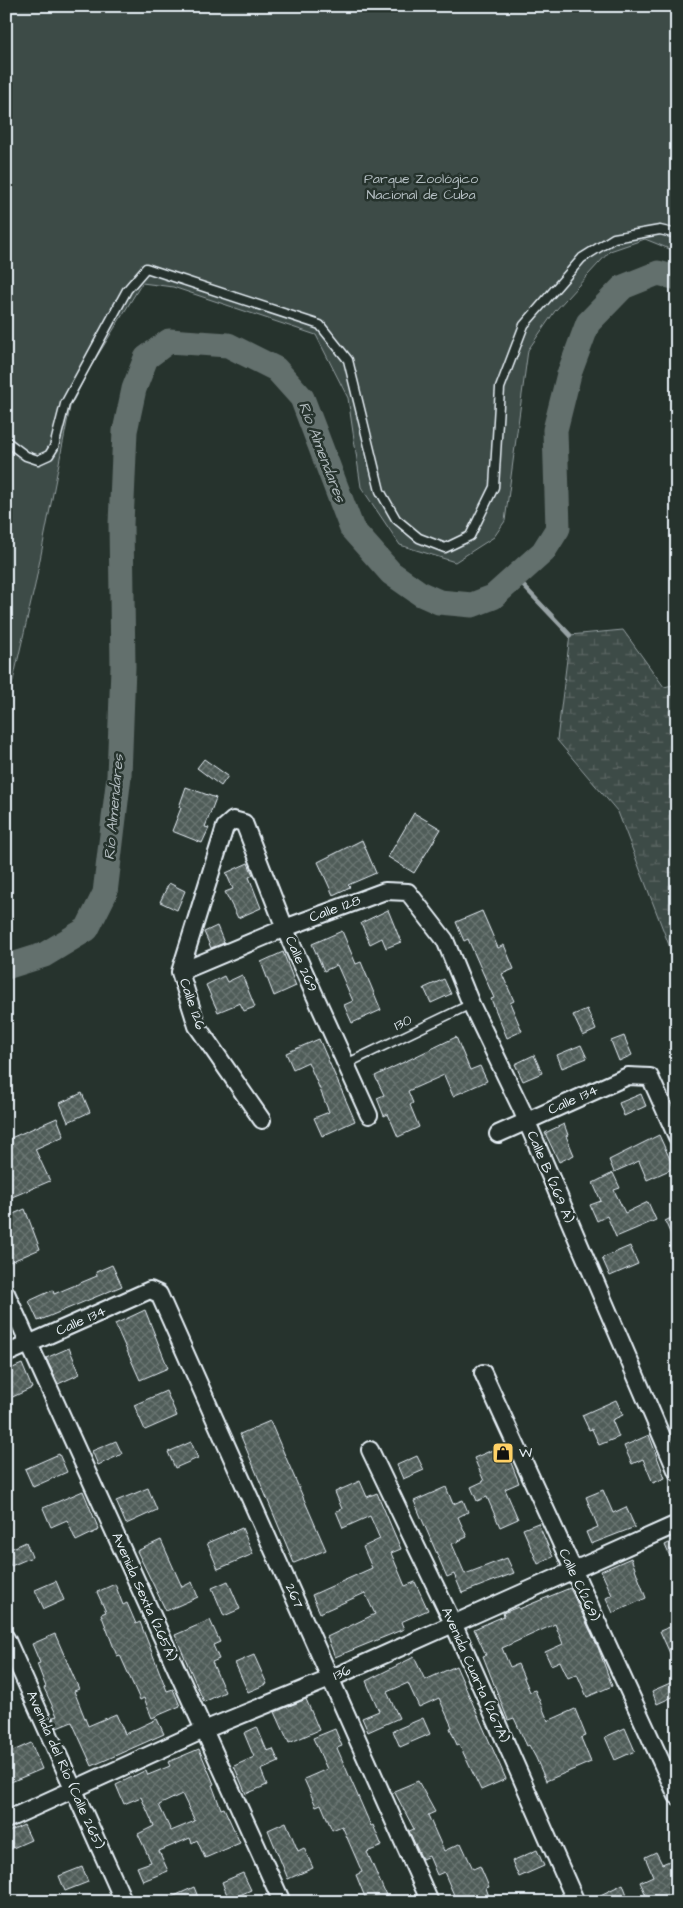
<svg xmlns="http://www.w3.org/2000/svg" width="683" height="1908" viewBox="0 0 683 1908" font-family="'Architects Daughter',sans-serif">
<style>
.wetland{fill:url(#wetland-marsh);stroke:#939ea0}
.green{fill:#3e4b47;stroke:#939ea0}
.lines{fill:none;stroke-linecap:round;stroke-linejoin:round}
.stream{stroke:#98a3a5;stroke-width:4.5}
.river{stroke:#636f6d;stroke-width:25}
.building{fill:url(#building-cross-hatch);stroke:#e8f1f8;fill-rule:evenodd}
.lane-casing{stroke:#e8f1f8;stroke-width:11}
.street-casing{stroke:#e8f1f8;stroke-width:20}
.lane{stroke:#26332d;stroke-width:8}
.street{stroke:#26332d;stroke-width:16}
.labels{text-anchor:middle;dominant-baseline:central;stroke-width:5;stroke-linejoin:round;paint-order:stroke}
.park-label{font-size:14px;fill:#b5bfc3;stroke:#26332d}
.street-label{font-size:14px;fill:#e8f1f8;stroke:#26332d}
.poi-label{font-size:14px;fill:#e8f1f8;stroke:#26332d;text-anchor:start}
.water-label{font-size:15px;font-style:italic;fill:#b3bdc0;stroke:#26332d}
</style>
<defs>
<pattern id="wetland-marsh" width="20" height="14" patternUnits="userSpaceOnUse" patternTransform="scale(1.25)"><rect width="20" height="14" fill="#3e4b47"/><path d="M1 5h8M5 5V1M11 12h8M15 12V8" fill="none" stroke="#5a6562"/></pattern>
<pattern id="building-cross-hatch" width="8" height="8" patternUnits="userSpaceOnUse" patternTransform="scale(1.25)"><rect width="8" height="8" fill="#505c59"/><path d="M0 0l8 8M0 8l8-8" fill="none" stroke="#697472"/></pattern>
</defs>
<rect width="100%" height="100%" fill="#26332d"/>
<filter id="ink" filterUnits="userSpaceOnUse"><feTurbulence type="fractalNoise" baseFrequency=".02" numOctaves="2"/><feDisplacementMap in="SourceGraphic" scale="10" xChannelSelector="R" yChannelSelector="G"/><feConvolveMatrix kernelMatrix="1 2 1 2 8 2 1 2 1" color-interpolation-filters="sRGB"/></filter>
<g filter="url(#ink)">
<path class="wetland" d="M623 630 664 687 677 684V966L618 812 557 740 570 635Z"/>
<path class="green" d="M6 6H677V252L645 239 610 251 555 311 528 350 505 521 494 537 455 562 400 545 361 487 348 398 316 335 173 287 142 283 90 368 70 407 35 585 6 711Z"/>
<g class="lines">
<path class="stream" d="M515 577 570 635"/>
<path class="river" d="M6 967 44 955 87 929 105 893 119 776 123 667 121 524 125 431 134 389 146 358 169 341 228 345 276 369 302 398 352 529 391 573 421 594 439 602 472 605 493 597 543 552 558 528 555 430 569 374 588 323 623 287 658 273 677 278"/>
</g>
<path class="building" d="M204 759 228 776 221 786 197 768Z
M186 787 216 798 205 827 209 828 202 843 172 831 181 808 179 807Z
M414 813 441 829 414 873 388 857Z
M362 840 376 873 348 885 350 887 333 895 318 862Z
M248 863 253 875 249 877 261 908 238 918 225 892 233 889 226 873Z
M169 883 185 891 177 910 160 902Z
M388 910 401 942 386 948 382 938 370 944 361 923Z
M482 911 498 948 504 945 514 969 502 974 514 1001 510 1003 522 1031 507 1038 491 999 494 998 468 939 464 941 456 922Z
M217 926 224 943 211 948 204 932Z
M342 931 356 964 361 962 381 1010 352 1023 344 1005 353 1001 337 965 324 971 312 944Z
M283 952 296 986 274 996 261 962Z
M242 975 255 1007 244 1011 240 1003 218 1012 206 985 224 976 227 982Z
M444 979 451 994 431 1003 424 988Z
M587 1009 596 1030 583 1036 573 1015Z
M624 1036 632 1055 619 1061 611 1041Z
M456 1037 470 1070 480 1066 487 1081 453 1096 444 1075 408 1091 413 1103 410 1105 419 1127 398 1137 388 1114 384 1116 377 1098 384 1095 375 1076Z
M319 1039 355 1121 322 1136 314 1118 329 1112 319 1087 308 1062 293 1069 286 1053Z
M581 1045 587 1058 562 1068 557 1055Z
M534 1055 542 1073 523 1081 515 1064Z
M82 1093 90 1112 68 1122 60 1103Z
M641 1094 646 1106 624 1116 619 1103Z
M57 1118 64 1136 35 1149 50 1181 12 1197 6 1184V1140Z
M564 1124 568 1135 566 1136 574 1155 559 1162 545 1133Z
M659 1135 674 1168 647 1180 639 1161 614 1172 609 1160Z
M613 1173 620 1188 614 1190 625 1213 648 1202 656 1220 616 1237 607 1216 597 1221 590 1205 601 1201 593 1183Z
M25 1209 40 1249 10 1262 6 1252V1217Z
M677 1215V1249L665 1221Z
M630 1246 638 1264 610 1276 602 1258Z
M112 1265 122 1286 38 1321 29 1301 53 1290 54 1294 97 1276 96 1272Z
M145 1310 168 1368 140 1380 115 1324Z
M69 1348 80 1374 58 1384 46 1358Z
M22 1364 32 1388 6 1400V1371Z
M166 1391 177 1416 145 1430 134 1405Z
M616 1400 623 1415 612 1420 619 1437 599 1445 592 1429 589 1430 582 1415Z
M270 1421 326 1550 294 1563 240 1434Z
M649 1435 665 1478 653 1483 643 1459 632 1464 624 1446Z
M116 1441 122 1454 98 1465 92 1451Z
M191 1442 198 1458 175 1468 168 1452Z
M504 1445 519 1483 505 1489 518 1519 500 1527 487 1497 477 1501 471 1487 484 1481 474 1458Z
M59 1454 67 1472 33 1487 25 1469Z
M417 1456 424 1470 403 1479 397 1465Z
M360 1481 367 1497 377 1493 401 1549 391 1553 405 1586 415 1582 428 1610 401 1622 404 1629 335 1657 327 1637 375 1614 365 1593 320 1613 312 1595 372 1568 363 1547 380 1539 370 1516 343 1528 336 1511 342 1509 335 1492Z
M446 1487 453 1504 463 1500 468 1512 458 1517 467 1537 452 1544 465 1574 507 1558 514 1573 462 1593 454 1574 447 1577 414 1501Z
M148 1488 157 1510 126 1524 116 1501Z
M603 1490 613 1513 626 1507 635 1527 591 1544 586 1532 598 1527 586 1497Z
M83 1491 99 1530 76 1541 67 1520 51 1527 43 1508Z
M538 1523 553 1557 538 1564 523 1529Z
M242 1528 253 1554 218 1569 207 1543Z
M677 1539V1573L665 1545Z
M161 1540 182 1587 192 1582 198 1597 166 1611 137 1551Z
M26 1542 32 1557 11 1566 6 1551Z
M631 1558 646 1598 613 1613 606 1598 612 1595 601 1571Z
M56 1581 64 1600 44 1609 35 1590Z
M228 1581 240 1609 224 1616 212 1588Z
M115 1584 123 1605 127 1603 136 1624 140 1622 167 1691 173 1689 180 1706 152 1718 144 1698 140 1700 120 1655 117 1656 101 1614 106 1612 97 1592Z
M570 1588 598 1647 612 1686 587 1697 577 1674 568 1678 560 1661 551 1665 545 1652 563 1644 555 1624 502 1648 510 1667 518 1664 530 1692 535 1690 548 1721 575 1709 586 1736 581 1738 591 1762 546 1781 536 1758 529 1745 527 1746 514 1718 508 1720 483 1656 486 1655 474 1629 504 1616 503 1613 518 1607 519 1609Z
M210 1620 220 1642 213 1645 219 1659 212 1662 225 1692 204 1702 175 1635Z
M677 1624V1669L660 1631Z
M55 1634 79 1689 74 1691 88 1726 116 1714 125 1734 157 1719 164 1734 92 1766 72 1722 57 1728 53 1717 57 1716 44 1688 46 1687 37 1664 40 1663 32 1644Z
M254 1655 267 1684 248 1692 235 1663Z
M414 1657 425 1680 456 1666 506 1779 481 1790 459 1744 457 1745 450 1728 452 1727 439 1698 419 1707 408 1683 387 1692 399 1718 368 1732 362 1718 379 1711 366 1681Z
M677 1680V1695L657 1704 652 1691Z
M306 1699 319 1730 289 1743 275 1712Z
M423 1718 430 1734 400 1747 393 1731Z
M257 1727 267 1751 273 1749 279 1762 261 1770 267 1785 246 1794 234 1766 254 1757 244 1733Z
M625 1728 635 1751 615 1760 605 1737Z
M335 1729 342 1746 337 1748 371 1826 373 1825 382 1846 367 1852 389 1902H367L356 1875 362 1872 342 1826 332 1830 321 1804 316 1806 304 1779 327 1769 313 1738Z
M31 1743 42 1769 6 1784V1754Z
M199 1749 214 1784 212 1785 221 1809 224 1808 240 1843 205 1858 197 1840 192 1843 190 1838 159 1851 168 1871 143 1881 137 1867 151 1862 138 1834 154 1826 141 1797 124 1804 116 1785 146 1770 148 1775 170 1766 168 1762ZM182 1794 195 1821 171 1831 159 1805Z
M418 1781 435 1812 428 1815 444 1851 461 1843 473 1869 480 1866 489 1887 486 1888 491 1902H457L444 1872 437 1875 429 1856 422 1859 409 1831 414 1829 394 1791Z
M286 1822 298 1851 304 1848 313 1868 288 1879 268 1830Z
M24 1825 31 1840 6 1851V1833Z
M537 1850 544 1866 519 1877 512 1861Z
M656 1852 662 1864 677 1858V1902H649L640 1882 653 1876 645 1857Z
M82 1867 88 1882 65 1891 59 1876Z
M243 1873 251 1890 229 1900 222 1882Z
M623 1884 627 1895 612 1902H586Z
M194 1887 200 1902H161Z"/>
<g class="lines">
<g class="lane-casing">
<path id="lane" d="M6 441 26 456 38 460 49 455 54 447 65 404 127 290 146 268 320 325 348 360 380 491 396 519 419 538 445 548 470 536 494 487 500 388 524 325 582 258 614 238 660 230 677 234
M346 1064 471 1004"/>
</g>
<g class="street-casing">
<path id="street" d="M180 972 285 928 385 891 408 892 445 940 471 1004 521 1108 677 1472
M262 1120 197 1026 180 972 225 827 233 820 244 823 288 936 369 1115
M498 1134 628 1076 650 1077 677 1137
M6 1293 282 1902
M6 1354 150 1290 159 1294 430 1902
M483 1373 677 1796
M370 1450 453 1623 576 1902
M6 1638 124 1902
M6 1820 204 1730 332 1678 677 1524"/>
</g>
<use href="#lane" class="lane"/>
<use href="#street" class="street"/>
</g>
</g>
<defs>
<g id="shop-square" transform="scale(1.125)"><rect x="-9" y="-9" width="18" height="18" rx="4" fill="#ffd166" stroke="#26332d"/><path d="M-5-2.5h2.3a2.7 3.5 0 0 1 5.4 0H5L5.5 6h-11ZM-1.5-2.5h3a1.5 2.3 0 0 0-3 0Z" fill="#111"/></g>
</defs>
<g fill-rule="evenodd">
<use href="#shop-square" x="503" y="1453"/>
</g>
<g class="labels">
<g class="park-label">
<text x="421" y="179">Parque Zoológico<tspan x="421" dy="16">Nacional de Cuba</tspan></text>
</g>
<g class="street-label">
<text transform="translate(335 909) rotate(-20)">Calle 128</text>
<text transform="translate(301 964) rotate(66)">Calle 269</text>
<text transform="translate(192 1004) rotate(71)">Calle 126</text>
<text transform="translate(403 1023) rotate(-25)">130</text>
<text transform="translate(573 1100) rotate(-24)">Calle 134</text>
<text transform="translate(550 1177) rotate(67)">Calle B (269 A)</text>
<text transform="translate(81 1321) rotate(-24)">Calle 134</text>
<text transform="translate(579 1585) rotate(65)">Calle C(269)</text>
<text transform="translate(294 1596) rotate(66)">267</text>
<text transform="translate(144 1597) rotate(66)">Avenida Sexta (265A)</text>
<text transform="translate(342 1673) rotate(-24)">136</text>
<text transform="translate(475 1675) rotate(66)">Avenida Cuarta (267A)</text>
<text transform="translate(65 1770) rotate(66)">Avenida del Río (Calle 265)</text>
</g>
<g class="poi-label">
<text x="519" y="1453">W</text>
</g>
<g class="water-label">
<text transform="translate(322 452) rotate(69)">Río Almendares</text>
<text transform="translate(114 807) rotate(-85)">Río Almendares</text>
</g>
</g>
<rect width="683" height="1908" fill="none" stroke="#26332d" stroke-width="25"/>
<rect x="12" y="12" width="658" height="1883" fill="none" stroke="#e8f1f8" stroke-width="2" filter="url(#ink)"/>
</svg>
